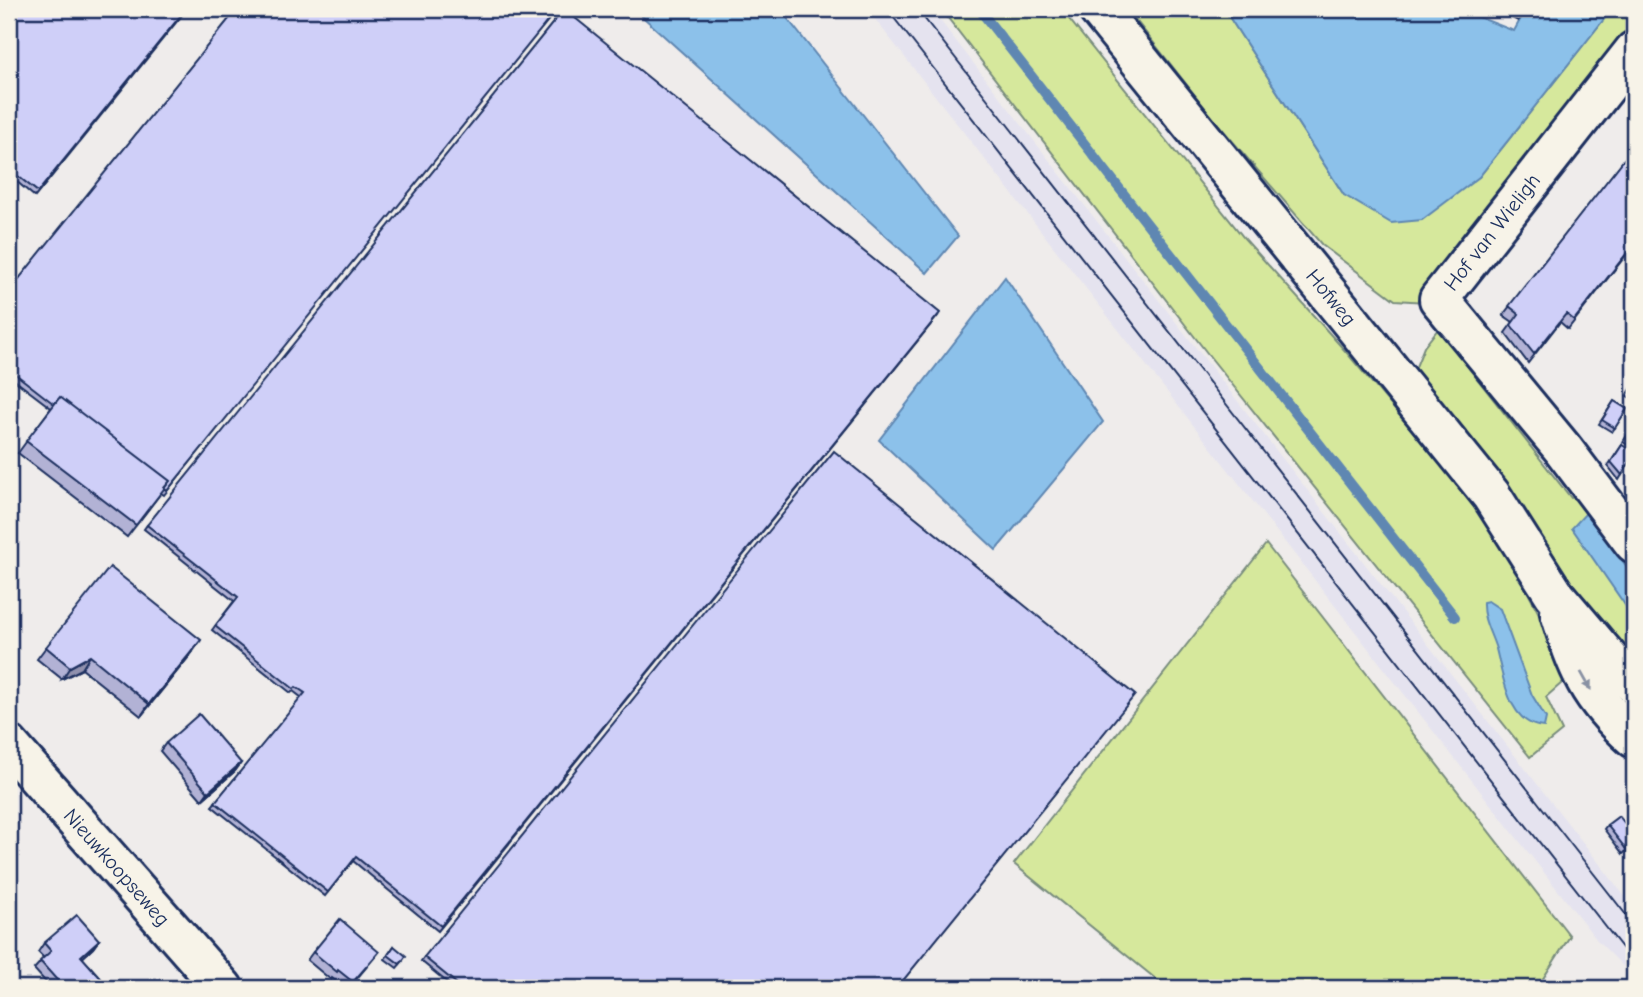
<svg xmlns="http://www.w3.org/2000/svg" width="1643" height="997" viewBox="0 0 1643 997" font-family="'Comic Neue',sans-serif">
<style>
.built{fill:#e5e3ef}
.green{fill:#d6e89c;stroke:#788c7d;stroke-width:2}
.water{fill:#8cc1ea;stroke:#5f87b2;stroke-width:2}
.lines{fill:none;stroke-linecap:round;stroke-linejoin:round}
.stream{stroke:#5f87b2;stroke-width:10}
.minor-casing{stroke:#1b2f5e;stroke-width:44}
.secondary-casing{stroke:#1b2f5e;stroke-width:44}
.minor{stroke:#f7f3e8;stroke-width:38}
.secondary{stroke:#f7f3e8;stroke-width:38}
.tram{stroke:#1b2f5e;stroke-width:2}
.wall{fill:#b2b2d5;stroke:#1b2f5e;stroke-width:2}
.shaded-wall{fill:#9191ae;stroke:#1b2f5e;stroke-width:2}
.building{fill:#cfcff8;stroke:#1b2f5e;stroke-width:2}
.oneway{fill:#8991a3}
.labels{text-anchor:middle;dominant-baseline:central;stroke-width:7;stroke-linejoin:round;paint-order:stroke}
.street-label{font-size:21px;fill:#1b2f5e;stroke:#f7f3e8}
</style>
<rect width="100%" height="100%" fill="#efeceb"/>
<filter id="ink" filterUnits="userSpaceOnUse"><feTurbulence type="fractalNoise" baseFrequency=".0143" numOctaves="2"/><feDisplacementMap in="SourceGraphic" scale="14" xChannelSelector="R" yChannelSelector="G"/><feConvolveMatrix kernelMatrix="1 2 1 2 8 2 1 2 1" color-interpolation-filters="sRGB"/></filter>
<g filter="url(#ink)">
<path class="built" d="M867 9H931L1634 908V977L1597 940Z"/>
<path class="green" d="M941 9H1061L1244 238 1347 353 1443 467 1503 545 1571 675 1546 697 1562 731 1530 757 1211 358Z
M1127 9H1224L1344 195 1479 177 1612 9H1634V37L1426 302 1395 300 1322 245 1217 123Z
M1438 329 1571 498 1586 496 1634 557V576L1586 513 1627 608 1634 618V671L1586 610 1506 480 1415 369 1424 347Z
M1266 544 1570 936 1537 988H1167L1014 864Z"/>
<path class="water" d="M634 9H780L958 236 927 273Z
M1224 9H1458L1514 31 1526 9H1612L1479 177 1422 220 1391 223 1344 195Z
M1005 277 1103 422 996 550 879 440Z
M1586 513 1634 576V618L1572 528Z
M1488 601 1500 609 1532 695 1546 718 1544 727C1508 725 1503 675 1496 649 1491 633 1482 619 1483 602Z"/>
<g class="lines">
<path class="stream" d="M979 9 1455 617"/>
<g class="minor-casing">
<g id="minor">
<path d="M1634 51 1439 299 1563 449 1634 543"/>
<path id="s1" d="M9 745 223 988"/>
</g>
</g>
<g class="secondary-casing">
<g id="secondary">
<path id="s2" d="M1098 9 1491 495 1554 594 1610 660 1634 684"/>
<path d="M1560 613C1578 670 1588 697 1634 738"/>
</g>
</g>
<use href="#minor" class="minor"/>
<use href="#secondary" class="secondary"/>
<path class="tram" d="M887 9 1634 963
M917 9 1634 925"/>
</g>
<path class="wall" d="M9 9H187L35 197 9 175Z
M551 9 164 495 161 493 127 537 18 453 51 408 9 376V291Z
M1495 9H1527L1518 21Z
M1634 147V245L1568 329 1560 322 1528 363 1505 333 1513 322 1503 315Z
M937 317 438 931 353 861 325 896 212 806 302 698 293 691 291 693 212 630 234 601 144 529 147 525Z
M1634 384V400L1627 396Z
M1614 401 1627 409 1612 432 1599 424Z
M1634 424V443L1632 447 1623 442Z
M1622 445 1634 455 1619 480 1608 466Z
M46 647 192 653 141 716 82 669 62 679 37 659Z
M166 743 241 763 235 771 202 800 160 751Z
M1607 825 1634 835V845L1623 854 1604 829Z
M99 940 93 948 82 958 105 983 101 988H51L34 969 44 958 38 952 44 943Z
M394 946 403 961 397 968 385 959Z
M313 952H379L349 988H344L332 978 331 980 307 960Z
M424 957 897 988H454L421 961Z"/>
<path class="shaded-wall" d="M201 640 192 653 141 716 149 704Z
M90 656 82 669 62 679 70 667Z
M241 763 235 771 202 800 208 792Z
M99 940 93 948 75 965 81 956Z"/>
<path class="building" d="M9 9H186L38 192 9 169Z
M237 9H551L555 12 167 491 164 488 170 481 60 397 54 404 9 369V291Z
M564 9 940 313 441 926 356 857 328 892 215 802 305 693 296 687 294 689 215 626 238 597 147 525Z
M1629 153 1634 156V244L1574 320 1566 314 1534 354 1511 325 1519 314 1509 306Z
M1634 385V394L1630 392Z
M60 397 170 481 136 525 26 441Z
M1614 401 1627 409 1615 428 1602 420Z
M1634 424V443L1626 438Z
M1622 445 1634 452V455L1622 475 1611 462Z
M834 451 1135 695 897 988H462L424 957Z
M110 567 201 640 149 704 90 656 70 667 46 647Z
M199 714 241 763 208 792 166 743Z
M1619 816 1634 835V843L1626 849 1607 825Z
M77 915 99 940 81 956 105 983 99 988H64L40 961 51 951 44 943Z
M340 919 379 952 353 982 338 970 337 972 313 952Z
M394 946 406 956 400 964 388 955Z"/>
<defs><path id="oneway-solid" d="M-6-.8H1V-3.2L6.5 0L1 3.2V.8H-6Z" transform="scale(1.75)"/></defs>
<use class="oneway" href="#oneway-solid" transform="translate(1586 681) rotate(61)"/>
</g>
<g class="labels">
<g class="street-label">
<text transform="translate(1492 232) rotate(-52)">Hof van Wieligh</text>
<text stroke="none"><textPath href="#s2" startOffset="371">Hofweg</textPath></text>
<text stroke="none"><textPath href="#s1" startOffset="163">Nieuwkoopseweg</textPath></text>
</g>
</g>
<rect width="1643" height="997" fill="none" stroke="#f7f3e8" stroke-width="35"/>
<rect x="18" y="18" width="1608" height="962" fill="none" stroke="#1b2f5e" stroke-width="2.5" filter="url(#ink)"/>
</svg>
